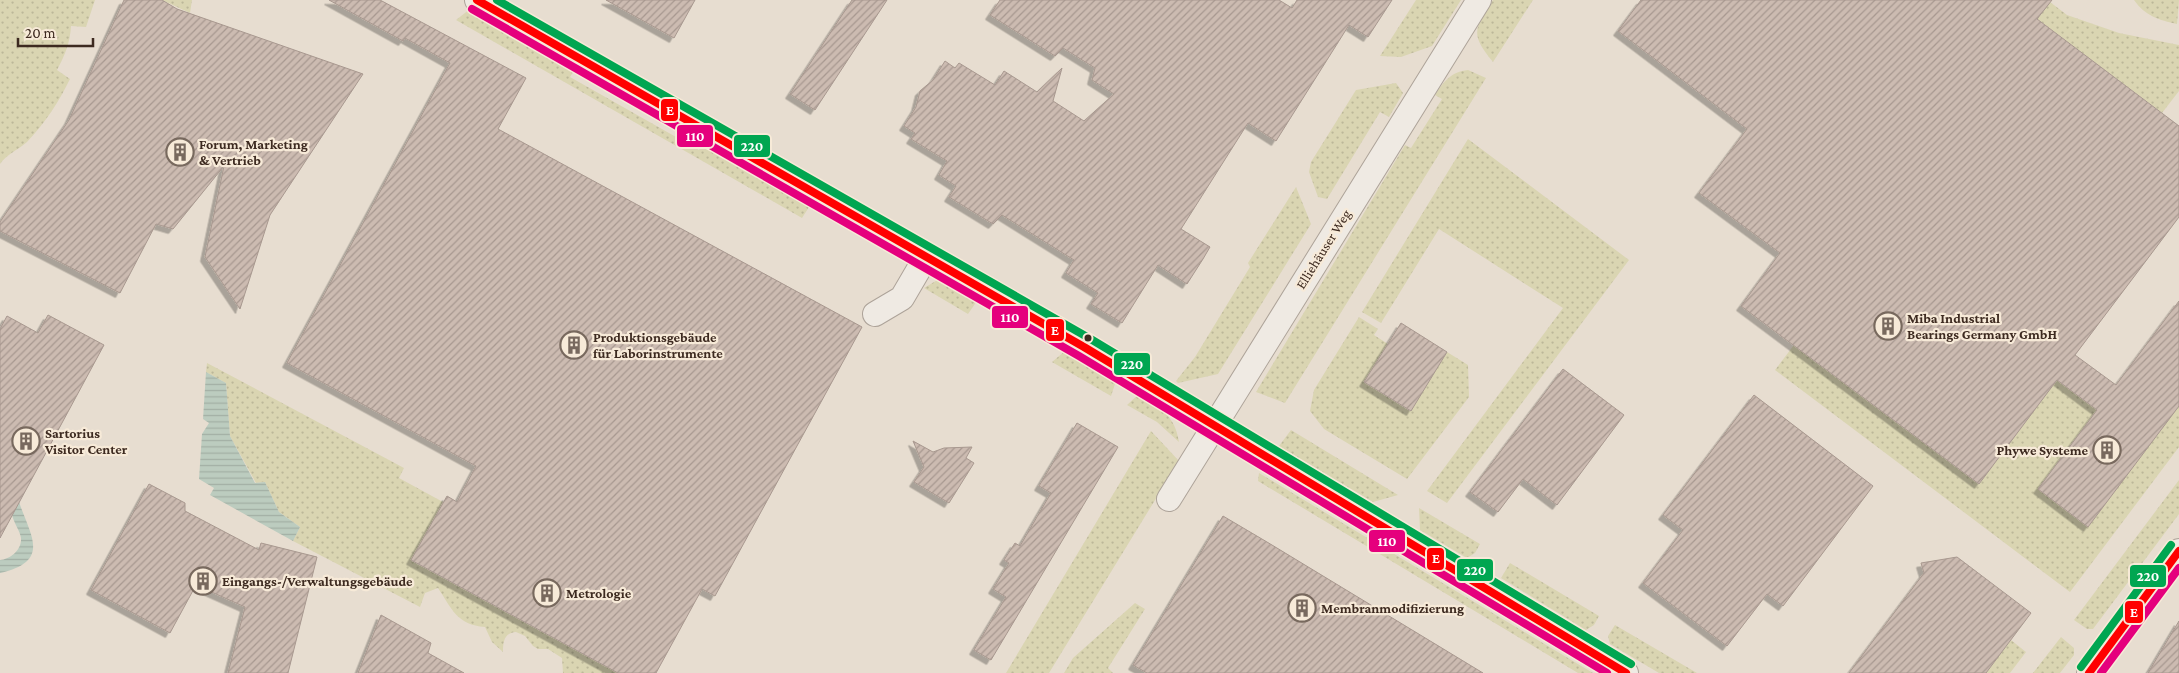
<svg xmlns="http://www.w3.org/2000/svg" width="2179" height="673" viewBox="0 0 2179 673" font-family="'Crimson Pro',serif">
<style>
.grass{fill:url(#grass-dots)}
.water{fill:url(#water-rules)}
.building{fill:url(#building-hatch);stroke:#a8988f;filter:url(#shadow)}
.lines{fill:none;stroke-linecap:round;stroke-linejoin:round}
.minor-casing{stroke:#ada399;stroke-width:26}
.minor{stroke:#efeae3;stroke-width:24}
.bus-1-casing{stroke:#f7ead8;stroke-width:11}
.bus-2-casing{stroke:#f7ead8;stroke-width:11}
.bus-3-casing{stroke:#f7ead8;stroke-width:11}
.bus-1{stroke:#f00;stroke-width:8}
.bus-2{stroke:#e5007d;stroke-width:8}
.bus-3{stroke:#00a651;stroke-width:8}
.bus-dot{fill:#3d2a20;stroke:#f7ead8;stroke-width:2}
.labels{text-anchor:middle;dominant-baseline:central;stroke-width:4.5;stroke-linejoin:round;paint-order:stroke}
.poi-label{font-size:14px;font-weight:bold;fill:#3d2a20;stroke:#f7ead8;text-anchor:start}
.street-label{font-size:14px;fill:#3d2a20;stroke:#f7ead8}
.line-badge{stroke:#f7ead8;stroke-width:2}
.badge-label{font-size:14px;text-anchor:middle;font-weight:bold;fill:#fff}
</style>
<defs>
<pattern id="grass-dots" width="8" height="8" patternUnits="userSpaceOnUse" patternTransform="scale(1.25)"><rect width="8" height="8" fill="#dad5b2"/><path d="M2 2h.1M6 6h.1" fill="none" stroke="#bcb799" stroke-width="1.8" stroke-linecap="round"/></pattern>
<pattern id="water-rules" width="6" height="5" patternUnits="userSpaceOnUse" patternTransform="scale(1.25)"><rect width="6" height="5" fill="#bcccbf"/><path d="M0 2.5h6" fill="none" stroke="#a2afa4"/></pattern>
<pattern id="building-hatch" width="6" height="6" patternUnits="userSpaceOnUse" patternTransform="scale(1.25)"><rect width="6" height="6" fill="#ccbbb1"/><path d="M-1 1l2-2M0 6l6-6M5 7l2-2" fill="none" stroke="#a79890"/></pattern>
<filter id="shadow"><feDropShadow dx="-4.5" dy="4.5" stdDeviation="0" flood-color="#0004"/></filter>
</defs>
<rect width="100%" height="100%" fill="#e7ddd0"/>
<path class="grass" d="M0 0H95L86 27 71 26C70 43 65 55 57 70L70 79C58 103 46 122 27 142 18 150 7 154 0 164Z
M162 0H192L190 13Z
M1416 0H1461L1432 46 1401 57 1380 56Z
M1493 0H1533L1493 62C1469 33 1475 29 1493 0Z
M2134 0H2179L2177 24C2159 20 2145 16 2134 0Z
M2050 2 2067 15 2119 33 2179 45V91L2162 113 2037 19Z
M470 9 575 69 570 77 699 150 705 142 811 204 802 218 456 20Z
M1468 70 1486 78 1285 403 1256 392 1405 145 1411 148 1442 99 1435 95C1444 81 1451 72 1468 70Z
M1396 83 1403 93 1389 117 1380 112 1327 199 1318 197 1309 172 1311 162 1356 90Z
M1468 139 1629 260 1447 503 1427 491 1563 308 1439 229 1381 323 1362 312Z
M1296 187 1311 224 1218 374 1178 383 1176 381 1195 357 1250 267 1248 263Z
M939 279 977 301 968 314 924 288Z
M1359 317 1378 329 1374 335 1388 344 1364 382 1410 411 1447 352 1468 365 1469 397 1407 479 1324 429 1310 411 1314 390Z
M1794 345 1979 484 2057 380 2097 410 2038 489 2088 527 2179 406V447L2070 592 1775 370Z
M1065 351 1116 381 1111 396 1052 362Z
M207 363 404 468 399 478 443 502 412 561 618 673H563L562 658 548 649H538L533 646 525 636 516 632C504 633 503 642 503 652L492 642 485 627C457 625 452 609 438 588L425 593 420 607 293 541 300 527 279 512 265 482 256 483 230 436 226 383 206 372Z
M1139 394C1160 408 1175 415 1179 442L1157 422 1127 405Z
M1291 430 1398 495 1373 502 1279 446Z
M1151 431 1179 461 1049 673H1006Z
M1259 473 1593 673H1578L1258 481Z
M2179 480V514L2093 629H2087L2074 620Z
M1419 508 1480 544 1475 553 1467 558 1420 530Z
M1510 563 1599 616 1594 625 1586 630 1501 578Z
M1135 603 1145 609 1108 668 1113 673H1064L1073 658Z
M1615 625 1697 673H1659L1610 644 1608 636Z
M2061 637 2074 648V655L2060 673H2033Z
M2011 640 2026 652 2010 673H1986Z"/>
<path class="water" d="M206 372 226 383 230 436 255 483 265 482 279 512 300 527 293 541 210 495 214 488 199 479 202 434 209 423 203 419Z
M19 502C31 537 51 561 0 573V560C10 559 22 550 21 538 20 531 14 523 12 515Z"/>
<path class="building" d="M124 0H162L177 9 363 74 270 215 240 309 205 257 224 166 173 229 156 224 120 293 0 231V222L69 120Z
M329 0H380L526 78 498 129 862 327 715 596 702 589 656 673H618L411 560 447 496 457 502 476 466 287 363 450 63 405 38 403 41Z
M606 0H695L674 38Z
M852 0H887L815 110 790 94Z
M1000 0H1279L1292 8 1297 0H1392L1368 37 1349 25 1276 141 1248 123 1181 229 1210 247 1203 259 1187 284 1158 265 1122 323 1091 304 1098 293 1066 273 1074 260 1002 215 993 224 949 197 956 186 939 175 947 161 911 139 915 133 904 126 916 107 920 91 933 80 945 61 955 68 959 63 995 85 1004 71 1037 92 1062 68 1053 101 1084 121 1114 94 1092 80 1095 68 1063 48 1055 56 990 15Z
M1641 0H2052L2037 19 2179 126V217L2075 355 2116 385 2179 301V406L2088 527 2038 489 2097 410 2057 380 1979 484 1741 306 1780 253 1699 193 1747 129 1618 31Z
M48 315 104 345 0 538V329L7 316 38 333Z
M1401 323 1447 352 1411 411 1364 382Z
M1563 369 1624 415 1557 505 1523 479 1498 512 1470 492Z
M1754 395 1873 486 1783 606 1767 594 1727 646 1643 583 1683 530 1663 515Z
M1077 423 1118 447 991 660 974 650 1006 597 993 589 1009 563 1004 560 1015 543 1020 546 1051 493 1039 486Z
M913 441 933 452 944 448 972 447 966 458 974 463 949 503 914 482 924 467Z
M149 484 185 503V511L259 550 261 543 317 557 288 673H228L245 607 196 585 170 633 91 590Z
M1223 516 1267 542 1483 673H1147L1133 665Z
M1957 557 2031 613 1986 673H1849L1924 573 1921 563Z
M381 615 431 643 428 653 464 673H358Z
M2179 621V673H2148Z"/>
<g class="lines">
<g class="minor-casing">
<path id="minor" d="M477 0 1084 347 1626 673
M875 314 902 298 926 257
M1169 499 1479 0
M2089 673 2179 551"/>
</g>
<use href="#minor" class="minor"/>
<g class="bus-1-casing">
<path id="bus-1" d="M477 0 1084 347 1626 673
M2089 673 2179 551"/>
</g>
<g class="bus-2-casing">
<path id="bus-2" d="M472 9 1079 356 1607 673
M2101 673 2179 568"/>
</g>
<g class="bus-3-casing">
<path id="bus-3" d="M497 0 1089 338 1631 664
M2081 667 2171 545"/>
</g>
<use href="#bus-1" class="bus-1"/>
<use href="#bus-2" class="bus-2"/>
<use href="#bus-3" class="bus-3"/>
</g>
<defs>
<g id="building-ring" transform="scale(1.4375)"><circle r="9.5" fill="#f7ead8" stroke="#78695e" stroke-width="1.5"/><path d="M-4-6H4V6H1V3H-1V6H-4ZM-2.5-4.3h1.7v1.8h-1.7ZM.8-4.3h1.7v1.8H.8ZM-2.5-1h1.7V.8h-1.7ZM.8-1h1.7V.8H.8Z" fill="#78695e"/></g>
</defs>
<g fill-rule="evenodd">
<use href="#building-ring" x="180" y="152"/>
<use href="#building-ring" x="1888" y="326"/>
<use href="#building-ring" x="574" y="345"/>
<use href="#building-ring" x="26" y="441"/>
<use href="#building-ring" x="2107" y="450"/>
<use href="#building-ring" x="203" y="581"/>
<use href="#building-ring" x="547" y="593"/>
<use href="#building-ring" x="1302" y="608"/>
</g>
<circle class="bus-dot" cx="1088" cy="338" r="4.5"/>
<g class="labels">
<g class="poi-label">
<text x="199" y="144">Forum, Marketing<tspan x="199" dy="16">&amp; Vertrieb</tspan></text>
<text x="1907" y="318">Miba Industrial<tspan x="1907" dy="16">Bearings Germany GmbH</tspan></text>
<text x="593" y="337">Produktionsgebäude<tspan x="593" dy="16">für Laborinstrumente</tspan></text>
<text x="45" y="433">Sartorius<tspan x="45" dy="16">Visitor Center</tspan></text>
<text x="2088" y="450" text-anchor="end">Phywe Systeme</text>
<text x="222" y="581">Eingangs-/Verwaltungsgebäude</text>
<text x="566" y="593">Metrologie</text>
<text x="1321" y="608">Membranmodifizierung</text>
</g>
<g class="street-label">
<text transform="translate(1323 249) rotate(-58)">Elliehäuser Weg</text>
</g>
</g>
<g class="line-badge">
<rect x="660" y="98" width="19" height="24" rx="5" fill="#f00"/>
<rect x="676" y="124" width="38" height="24" rx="5" fill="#e5007d"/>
<rect x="733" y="134" width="38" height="24" rx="5" fill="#00a651"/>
<rect x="991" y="305" width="38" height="24" rx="5" fill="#e5007d"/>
<rect x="1045" y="318" width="20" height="24" rx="5" fill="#f00"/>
<rect x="1113" y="352" width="38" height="24" rx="5" fill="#00a651"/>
<rect x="1368" y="529" width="38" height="24" rx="5" fill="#e5007d"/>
<rect x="1426" y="547" width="19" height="24" rx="5" fill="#f00"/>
<rect x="1456" y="558" width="38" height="24" rx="5" fill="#00a651"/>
<rect x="2129" y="564" width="38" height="24" rx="5" fill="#00a651"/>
<rect x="2124" y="600" width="20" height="24" rx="5" fill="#f00"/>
</g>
<g class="badge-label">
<text x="670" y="115">E</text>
<text x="695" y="141">110</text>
<text x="752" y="151">220</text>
<text x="1010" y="322">110</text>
<text x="1055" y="335">E</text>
<text x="1132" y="369">220</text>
<text x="1387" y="546">110</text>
<text x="1436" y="563">E</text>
<text x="1475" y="575">220</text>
<text x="2148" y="581">220</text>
<text x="2134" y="617">E</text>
</g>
<path d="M18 38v8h75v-8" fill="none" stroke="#3d2a20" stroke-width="2.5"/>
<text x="25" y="38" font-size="15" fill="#3d2a20" stroke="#f7ead8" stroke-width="4" paint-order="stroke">20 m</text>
</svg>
